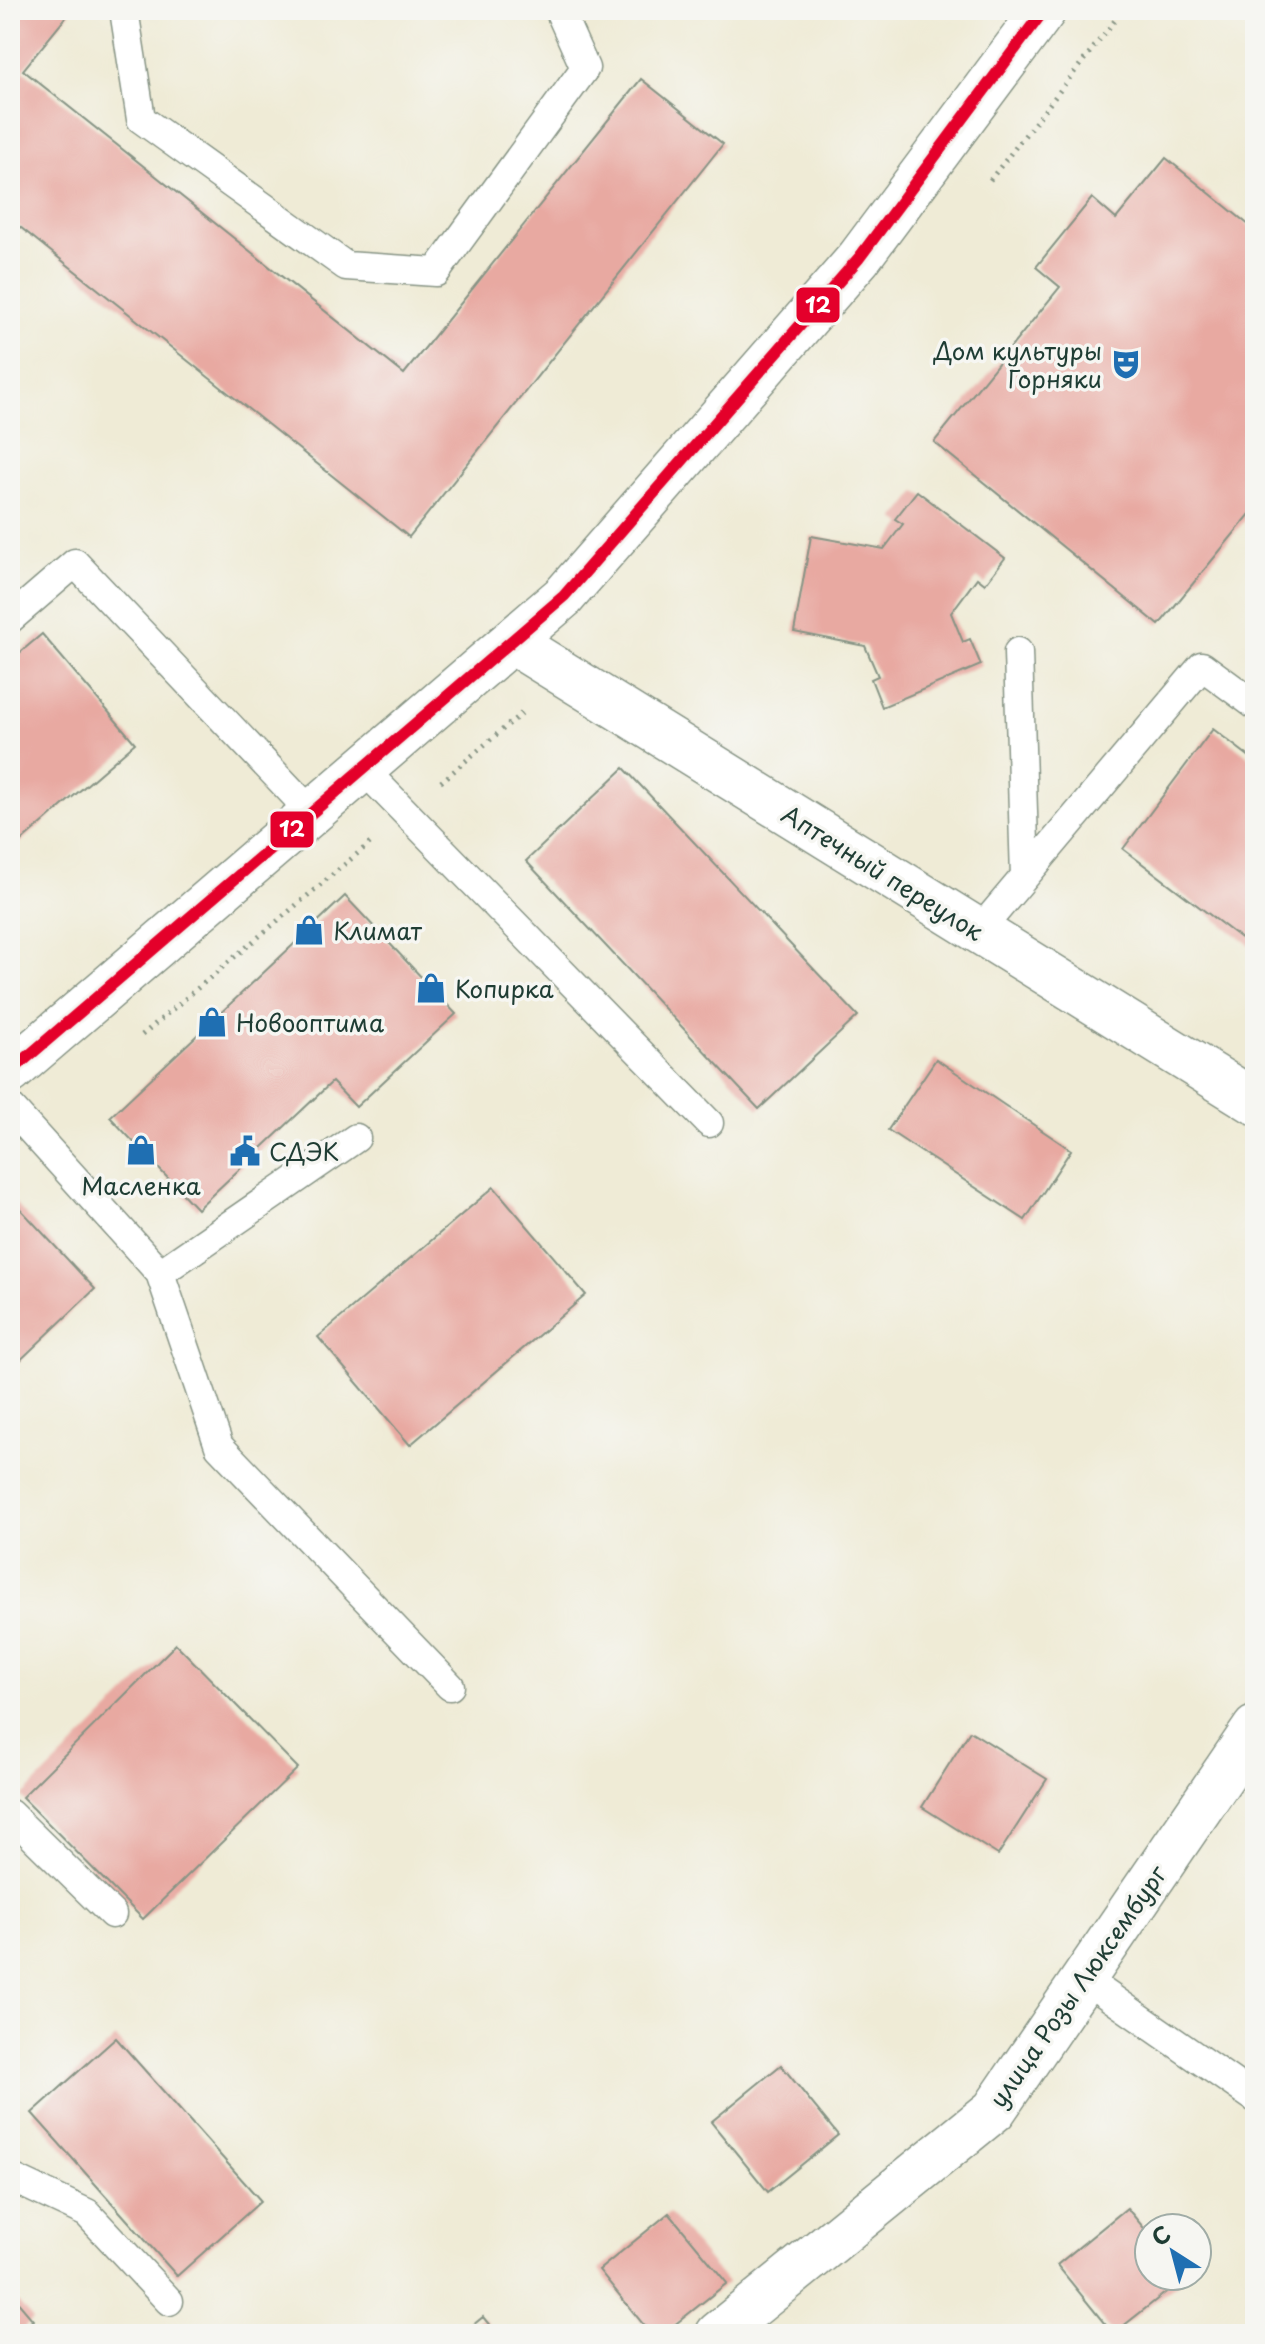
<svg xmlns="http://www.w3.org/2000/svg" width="1265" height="2344" viewBox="0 0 1265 2344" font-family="'Playpen Sans',sans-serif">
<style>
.building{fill:#e8a9a1}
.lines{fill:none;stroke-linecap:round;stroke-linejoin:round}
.service-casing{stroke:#879485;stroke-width:31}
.minor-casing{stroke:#879485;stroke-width:47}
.tertiary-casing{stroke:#879485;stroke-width:47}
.path{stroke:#879485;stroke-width:5;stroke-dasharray:2 6;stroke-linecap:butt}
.service{stroke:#fff;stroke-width:28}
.minor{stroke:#fff;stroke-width:44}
.tertiary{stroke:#fff;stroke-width:44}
.bus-1-casing{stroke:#f6f6f2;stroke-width:18}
.bus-1{stroke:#e4002b;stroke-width:12}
.labels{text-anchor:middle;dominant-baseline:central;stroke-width:7;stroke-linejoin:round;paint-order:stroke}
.poi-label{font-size:24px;fill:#1f3d34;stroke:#f6f6f2;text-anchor:start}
.street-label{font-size:24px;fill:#1f3d34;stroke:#f6f6f2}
.line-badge{stroke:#f6f6f2;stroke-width:3}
.badge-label{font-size:22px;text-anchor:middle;font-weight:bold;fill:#fff}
</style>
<rect width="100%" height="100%" fill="#f6f6f2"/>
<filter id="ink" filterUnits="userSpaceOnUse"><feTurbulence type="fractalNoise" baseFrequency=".0125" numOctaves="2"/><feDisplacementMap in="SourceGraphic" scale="16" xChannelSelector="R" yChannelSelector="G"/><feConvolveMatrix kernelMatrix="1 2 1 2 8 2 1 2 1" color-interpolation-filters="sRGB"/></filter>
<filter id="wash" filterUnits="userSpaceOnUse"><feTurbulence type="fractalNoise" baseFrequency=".006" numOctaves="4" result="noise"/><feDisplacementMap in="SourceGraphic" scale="32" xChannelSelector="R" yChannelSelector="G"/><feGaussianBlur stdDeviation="1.8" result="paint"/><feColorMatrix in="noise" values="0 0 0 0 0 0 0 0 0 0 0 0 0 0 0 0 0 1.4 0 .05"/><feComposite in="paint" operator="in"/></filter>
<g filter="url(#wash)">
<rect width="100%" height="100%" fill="#efebd6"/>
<g id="blocks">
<path class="building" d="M10 10H72L23 70 404 374 641 79 723 144 409 537 10 219Z
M1166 158 1255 230V508L1159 625 934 442 1060 287 1036 267 1092 198 1116 219Z
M917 491 1005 558 985 584 977 578 951 613 963 642 970 639 981 665 882 707 871 679 878 676 865 646 794 632 811 536 884 549 903 524 895 519Z
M42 634 135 743 10 851V661Z
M1213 729 1255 761V949L1123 849Z
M624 768 858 1016 759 1109 526 861Z
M345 896 456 1014 356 1107 332 1082 197 1209 110 1117Z
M936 1059 1071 1150 1025 1220 888 1130Z
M494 1187 586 1295 410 1445 318 1337Z
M12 1200 95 1289 10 1370V1202Z
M176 1644 298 1768 143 1919 22 1797Z
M970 1731 1047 1779 998 1855 922 1807Z
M116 2038 261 2201 177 2276 32 2113Z
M781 2065 838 2135 768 2192 711 2122Z
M1127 2208 1149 2234V2276H1183L1184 2278 1113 2334 1057 2265Z
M669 2213 727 2283 663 2334H651L599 2270Z
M10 2293 33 2320 16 2334H10Z
M483 2317 497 2334H462Z"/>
</g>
</g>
<g filter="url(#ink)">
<use href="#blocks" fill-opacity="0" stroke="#879485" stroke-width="2"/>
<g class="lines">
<g class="service-casing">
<path id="service" d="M124 10 141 119 346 266 436 272 585 68 559 10
M10 619 75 563 312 813
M1018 652 1025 876
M363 769 709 1123
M979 931 1202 666 1255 705
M10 1107 160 1273 219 1446 450 1686
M160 1273 356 1138
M10 1814 112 1914
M1084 1979 1255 2098
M10 2177 87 2213 169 2301"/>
</g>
<g class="minor-casing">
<path id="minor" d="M718 2334 994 2110 1255 1728"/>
</g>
<g class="tertiary-casing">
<path id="tertiary" d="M512 642 1255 1102
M10 1072 564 596 859 258 1044 10"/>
</g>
<path class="path" d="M990 180 1123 10
M441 782 522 713
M142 1035 370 843"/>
<use href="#service" class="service"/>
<use href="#minor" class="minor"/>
<use href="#tertiary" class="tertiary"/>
<g class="bus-1-casing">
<path id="bus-1" d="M10 1072 564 596 859 258 1044 10"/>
</g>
<use href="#bus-1" class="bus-1"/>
</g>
</g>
<defs>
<g id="theatre-bare" transform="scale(2.4)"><path d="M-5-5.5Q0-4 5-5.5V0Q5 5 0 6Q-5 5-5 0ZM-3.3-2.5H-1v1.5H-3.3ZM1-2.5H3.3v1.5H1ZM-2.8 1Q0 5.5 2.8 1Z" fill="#1f6fb2" stroke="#f6f6f2" stroke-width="2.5" paint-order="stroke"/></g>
<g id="shop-bare" transform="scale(2.4)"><path d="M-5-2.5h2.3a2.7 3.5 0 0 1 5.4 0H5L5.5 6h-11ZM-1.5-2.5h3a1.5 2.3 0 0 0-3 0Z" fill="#1f6fb2" stroke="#f6f6f2" stroke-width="2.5" paint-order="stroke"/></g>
<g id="civic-bare" transform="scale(2.4)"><path d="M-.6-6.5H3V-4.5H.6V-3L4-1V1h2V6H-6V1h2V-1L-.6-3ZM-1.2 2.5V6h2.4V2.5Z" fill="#1f6fb2" stroke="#f6f6f2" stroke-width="2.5" paint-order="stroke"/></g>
</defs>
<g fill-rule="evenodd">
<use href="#theatre-bare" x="1126" y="364"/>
<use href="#shop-bare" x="309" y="930"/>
<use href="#shop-bare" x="431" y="988"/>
<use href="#shop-bare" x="212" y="1022"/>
<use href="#shop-bare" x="141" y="1150"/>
<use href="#civic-bare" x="245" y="1151"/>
</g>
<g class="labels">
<g class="poi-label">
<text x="1102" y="350" text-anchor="end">Дом культуры<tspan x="1102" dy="28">Горняки</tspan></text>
<text x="333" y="930">Климат</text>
<text x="455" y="988">Копирка</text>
<text x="236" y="1022">Новооптима</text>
<text x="269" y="1151">СДЭК</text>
<text x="141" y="1185" text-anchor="middle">Масленка</text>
</g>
<g class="street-label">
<text transform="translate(883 872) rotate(32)">Аптечный переулок</text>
<text transform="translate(1077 1986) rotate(-55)">улица Розы Люксембург</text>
</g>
</g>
<g class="line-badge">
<rect x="795" y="286" width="46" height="38" rx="8" fill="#e4002b"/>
<rect x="269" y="810" width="46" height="39" rx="8" fill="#e4002b"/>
</g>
<g class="badge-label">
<text x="818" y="313">12</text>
<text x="292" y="837">12</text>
</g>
<rect width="1265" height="2344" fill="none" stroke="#f6f6f2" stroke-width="40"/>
<g transform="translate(1173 2252) rotate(324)"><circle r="38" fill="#f6f6f2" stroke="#a0aca6" stroke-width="2"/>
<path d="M0-6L14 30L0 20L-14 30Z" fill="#1f6fb2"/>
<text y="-12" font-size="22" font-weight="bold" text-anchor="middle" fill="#1f3d34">С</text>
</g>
</svg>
